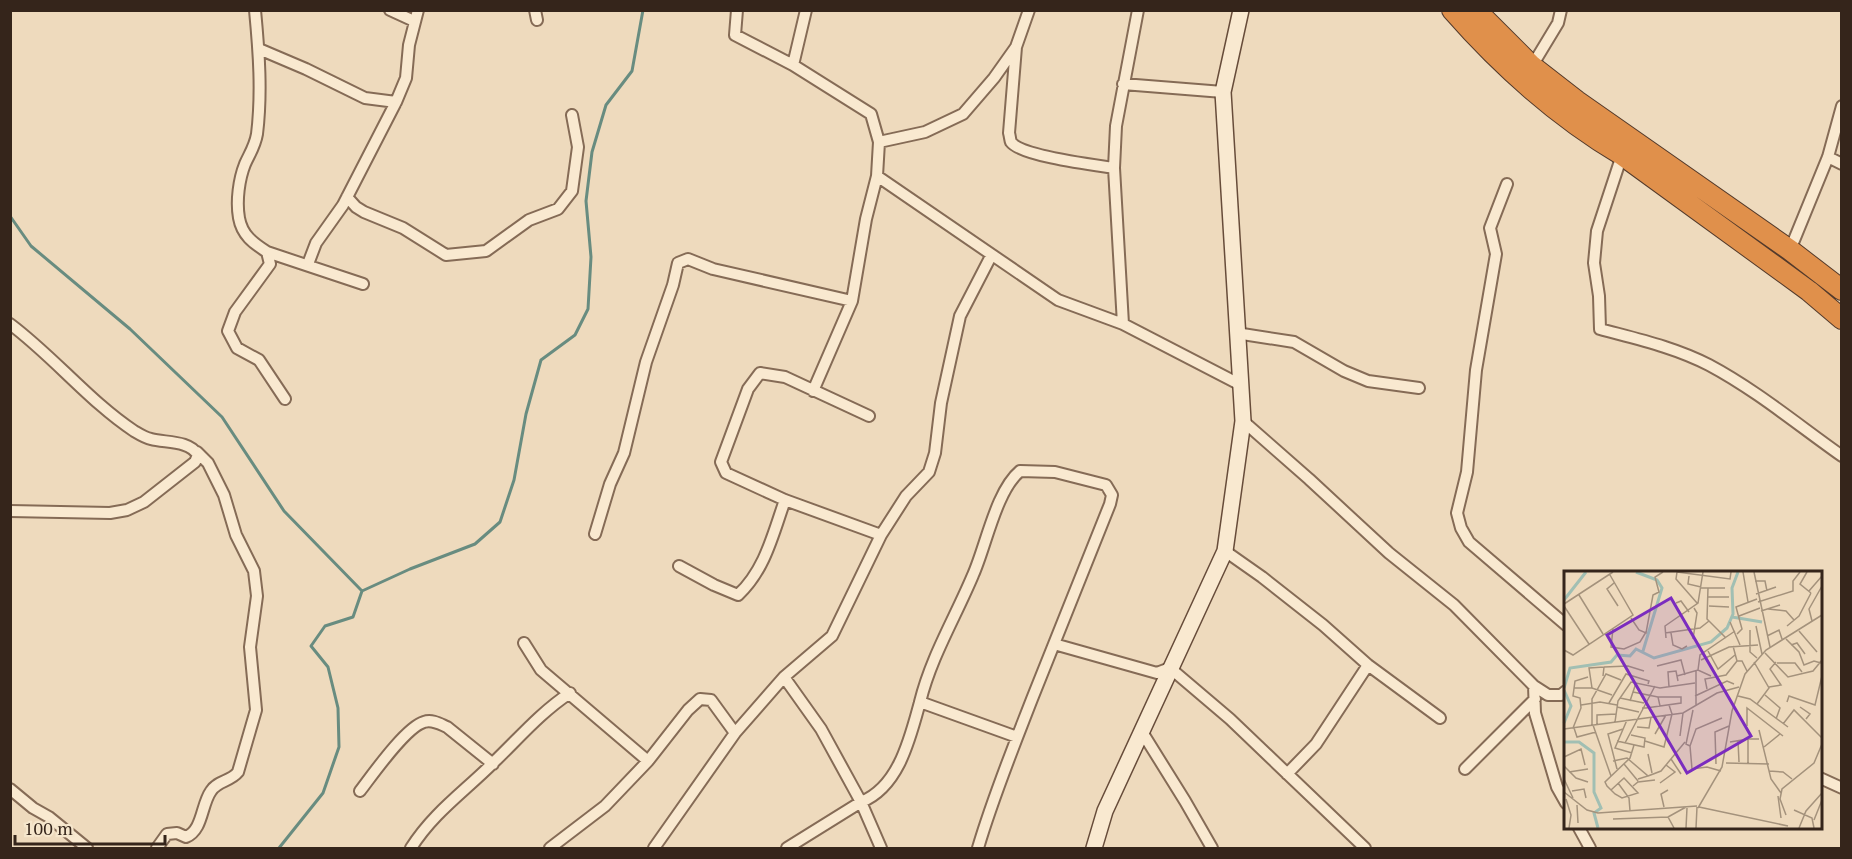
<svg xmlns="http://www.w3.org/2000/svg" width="1852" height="859" viewBox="0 0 1852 859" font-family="'PT Serif',serif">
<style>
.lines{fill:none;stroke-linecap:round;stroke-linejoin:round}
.stream{stroke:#688c80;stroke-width:3}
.street-casing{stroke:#856b56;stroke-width:14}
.secondary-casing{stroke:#674c3a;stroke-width:18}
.highway-casing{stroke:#533a2b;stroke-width:22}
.street{stroke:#f9e9d0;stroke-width:10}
.secondary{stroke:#f9e9d0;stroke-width:15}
.highway{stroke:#e0904b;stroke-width:20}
.inset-river{fill:none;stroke:#a1bfb3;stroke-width:3}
.inset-road{fill:none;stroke:#a4927c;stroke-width:1.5}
.view{fill:#7b2cbf;fill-opacity:0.15;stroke:#7b2cbf;stroke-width:3}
.inset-edge{fill:none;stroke:#35251b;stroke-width:3}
</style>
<rect width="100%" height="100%" fill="#eedabd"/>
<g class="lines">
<path class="stream" d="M10 216 31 246 130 329 222 417 284 511 362 591
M279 848 323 793 339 747 338 708 328 667 311 646 325 626 353 617 362 591 410 569 475 544 500 522 514 480 526 414 541 360 575 335 588 309 591 257 586 201 592 152 606 105 632 71 643 10"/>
<g class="street-casing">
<path id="street" d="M255 10C259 52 262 93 257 134 255 146 250 153 245 164 239 179 236 201 239 218 242 235 253 243 267 252L363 284
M390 10 414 21
M535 10 537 20
M737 10 735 35 793 65 871 114 879 142
M1029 10 1016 47 1009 133C1010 136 1010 140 1011 142 1021 156 1095 165 1114 168
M259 49 306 69 365 98 396 102
M793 65 806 10
M1532 66 1558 23 1561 10
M1123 84 1223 92
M1622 155 1597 231 1594 263 1599 296 1600 329C1637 339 1674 347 1709 365 1756 390 1798 425 1842 456
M1828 157 1842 164
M877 176 1058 300 1123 324 1239 384
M1507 184 1490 228 1496 254 1476 370 1467 472 1457 513 1461 528 1469 542 1566 625
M347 197 356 207 364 212 403 228 446 255 486 251 529 220 558 209 572 191 578 147 572 115
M1790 250 1828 157 1842 106
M267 252 270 264 235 312 228 331 237 348 259 360 285 399
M308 264 316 243 343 205 396 102 406 78 409 45 418 10
M10 324C53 356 90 402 134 431 139 434 145 438 151 439 165 443 189 440 198 455L195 462 144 502 127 510 110 513 10 511
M1123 324 1114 168 1116 126 1138 10
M1236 333 1294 342 1344 371 1368 381 1419 388
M813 391 852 301 866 219 877 176 879 142 925 132 963 114 994 78 1016 47
M869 416 785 377 760 373 748 389 721 462 726 473 785 500 881 535
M1243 421 1309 479 1389 553 1454 605 1534 686 1548 695H1561L1566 691
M595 534 610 484 624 453 646 362 673 285 678 263 688 259 713 269 852 301
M1225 551 1262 577 1323 625 1368 665 1440 718
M679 566 714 585 738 595C765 570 773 534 785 500
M524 643 541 670 648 761
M1054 644 1157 673 1170 668 1230 719 1365 848
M784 677 821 729 861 802 881 848
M1534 686 1535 713 1557 787 1566 803
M1142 732 1185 801 1212 848
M1465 769 1535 699
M1287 774 1316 744 1368 665
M1820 778 1842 788
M10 789 33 808 49 817 87 848
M360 791C373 774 406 727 424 722 432 719 440 724 447 727L493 764
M1579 828 1590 848
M157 848 167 834 177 833 186 837C203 830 201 805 211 791 218 780 230 782 238 772L256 710 250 647 257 596 254 571 236 535 224 495 208 463 197 452
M411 848C434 812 464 792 494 762 519 738 541 712 570 693
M550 848 605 806 648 761 688 710 700 699 711 700 735 733
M654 848 735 733 784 677 832 636 881 535 906 496 929 472 935 453 941 403 960 316 991 256
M787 848 861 802C899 787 910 738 920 702
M978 848C993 797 1013 748 1032 699 1058 634 1084 569 1110 504L1112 495 1106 485 1055 472 1020 471C996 491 986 546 973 575 955 618 931 657 920 702L1017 737"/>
</g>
<g class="secondary-casing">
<path id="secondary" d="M1094 848 1105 811 1225 551 1243 421 1223 92 1241 10"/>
</g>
<g class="highway-casing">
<path id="highway" d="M1452 10C1501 66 1558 117 1622 155L1809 291 1842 319
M1476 10 1532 66 1577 101 1790 250 1842 290"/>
</g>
<use href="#street" class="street"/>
<use href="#secondary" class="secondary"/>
<use href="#highway" class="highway"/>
</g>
<g transform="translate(1564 571)">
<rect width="258" height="258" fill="#eedabd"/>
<path class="inset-river" d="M72 1 93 9 98 17 79 80M0 29 22 1M168 46 198 51M0 117 6 97 47 91 53 84 66 85 72 78 90 87 147 71 163 57 169 43 168 17 174 1M0 119 7 135 0 152M0 171H15L30 182V221L37 237 30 242 34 257"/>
<path class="inset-road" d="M113 1 166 8 167 1M113 1 112 8 133 32M179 1 184 31M190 1 206 76M243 1 236 13 247 22M125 5 124 13 137 16M191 10H201L203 20M50 12 43 18 54 35M137 17H161M144 17 143 48 162 67M245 20 258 5M192 23 212 16M15 24 39 63M144 26H165M194 31 229 20V10L236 1M112 32 117 30 125 41M0 33 49 1M0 35 25 73M145 35 165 36M204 38 222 40 230 49M197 40 216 34M175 45 196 37M67 47 75 59 82 62 89 24 95 21 91 6 99 1M248 50 245 38 258 15M166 51 176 74M192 55 198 83M223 55 235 45 247 22M49 58 47 76 60 78 76 71 82 61M186 59V81L193 87M235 60 253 81M101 62 136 57 145 50M107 62 109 74 118 78 123 75M173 63 178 58 172 36 193 28M203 65 215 59 218 68M102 67 101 55 134 32 139 1M129 68 133 42 130 37M222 68 235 81 240 94 250 90 257 92M227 74 233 72 241 83M169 75 173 90H178L183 100M0 79 9 84 69 44 46 4M144 80 154 98 171 84M201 82 224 106 249 100 258 89M137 89 165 76 194 74M190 91 205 117 193 133M213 92H231L238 101M93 95 117 89 121 104M40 96 64 95 80 100M134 99 136 84 171 60M132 100V135M113 105 134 99 147 105M105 116 104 101 112 100 114 110M205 116 217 114 206 98 212 91M10 117H28L48 124M28 117 25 97 40 96 39 105M143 118 141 108 162 104 173 90M69 121 94 126M201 124 216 137 212 148M131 125 163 110 170 113M174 125 186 128 224 156M56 127 80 132M66 130 72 112M223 131 225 125 251 134 258 105M45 132 62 103 85 110 84 113M17 134 36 131 53 134M53 136 75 141M236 136 246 143 242 148M78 137H82L117 132V126H94L96 135M129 139 122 173 126 175 128 198 143 196 157 200M63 149 51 177 68 182M51 151 54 130 67 111 96 117 131 112M33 153V144L52 143M219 153 230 139 258 167M28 154V128L42 103 57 109M29 154 47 205M183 155V137L219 165M73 156 85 157 87 146M9 157 17 137 16 127 9 125 11 110 24 106M10 157 13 166 32 161M0 158 119 142 153 122 175 116M195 159 207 208 217 222M91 163 102 144M116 165 119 142M53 170 80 176 81 167 67 164M81 170 100 176 108 143 105 134M174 170 175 191M166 171 184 168M61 172 91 115M126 175 132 158 158 147M200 176 216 163M84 183 88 202M0 186 17 178 21 194M107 188 117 203M49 190 63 187 84 205 74 208M162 192 205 193M184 192V168H195M60 193 74 210M152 193 151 161 165 155M0 195 12 207 24 211M53 198 44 163 59 158M205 200 219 201 228 208M5 201 24 198M84 205 97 200 121 171M0 208 9 227M54 212 65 227 66 240M96 212 111 201 102 194M69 215 74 211 91 209M47 219 60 207 74 222 58 227 51 223 43 215 41 211 66 187 70 174M8 220 20 218 22 227M0 221 23 239 34 242 133 235M214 225 217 247M2 228 7 244 5 257M13 234 14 252M100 236 97 223 104 219M135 236 224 255M134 237 158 196 168 140 181 103 202 79 258 44M230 239 248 247 250 257M222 244 216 228 218 218 250 192 258 173M104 246 122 236M49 248 104 246 110 257M250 249 258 229M122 257 123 237M132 257 133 236M235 257 242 240 258 222"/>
<path class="view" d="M107 27 187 165 123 202 43 64Z"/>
<rect width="258" height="258" class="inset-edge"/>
</g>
<rect width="1852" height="859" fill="none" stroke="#35251b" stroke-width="24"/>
<path d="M15 835v9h150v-9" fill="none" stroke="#35251b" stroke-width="3"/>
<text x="24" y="835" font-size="18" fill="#35251b" stroke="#f5e6cc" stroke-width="4.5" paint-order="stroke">100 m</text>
</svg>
